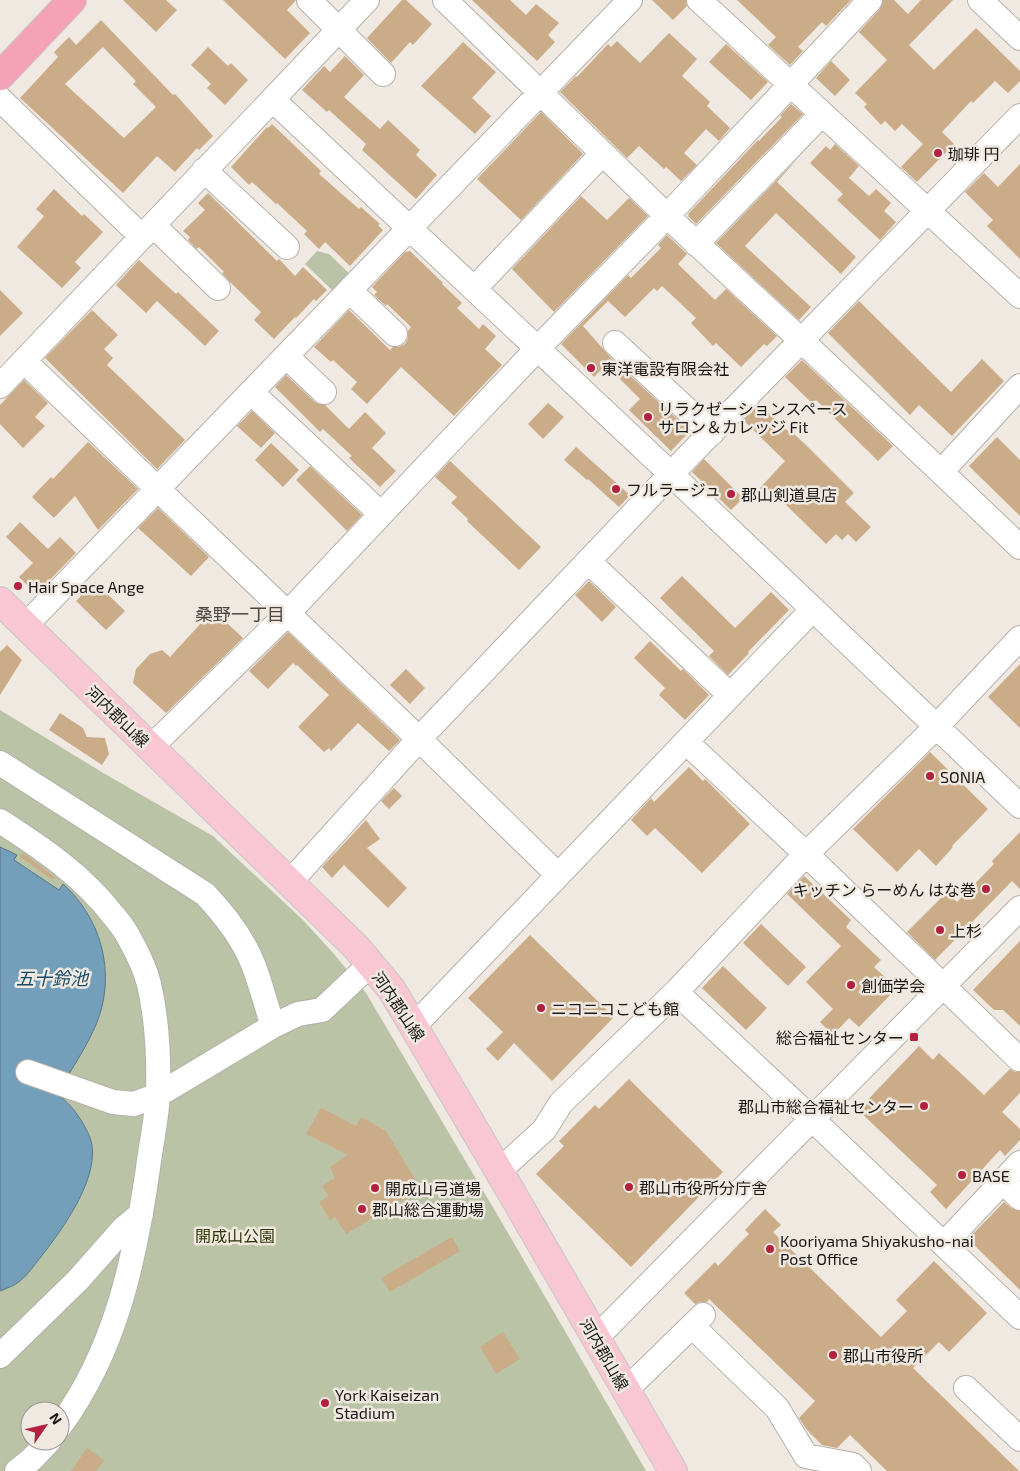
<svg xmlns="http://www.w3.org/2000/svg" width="1020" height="1471" viewBox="0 0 1020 1471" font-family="'Exo 2','Noto Sans JP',sans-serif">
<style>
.green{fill:#bac3a5;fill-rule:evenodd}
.water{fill:#739fba;stroke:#587688}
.building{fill:#cbac88;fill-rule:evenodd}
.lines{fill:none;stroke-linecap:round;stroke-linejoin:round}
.minor-casing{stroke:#b6b0a9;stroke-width:26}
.major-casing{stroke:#c8c7c7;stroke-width:30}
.highway-casing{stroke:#c8c7c7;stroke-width:30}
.minor{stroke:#fff;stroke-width:24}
.major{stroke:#f9c7d4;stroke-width:28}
.highway{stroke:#f5a2b8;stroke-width:28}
.poi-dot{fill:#b4213f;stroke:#f0e9e2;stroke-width:2}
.labels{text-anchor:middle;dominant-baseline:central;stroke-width:5;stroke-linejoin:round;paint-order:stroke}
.poi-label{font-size:16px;fill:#191714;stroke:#f0e9e2;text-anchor:start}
.street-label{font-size:16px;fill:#191714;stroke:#f0e9e2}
.park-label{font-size:16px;fill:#2e3804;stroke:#f0e9e2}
.neighbourhood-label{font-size:18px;fill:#4b4640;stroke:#f0e9e2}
.water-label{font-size:18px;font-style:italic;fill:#154c68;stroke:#f0e9e2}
</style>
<rect width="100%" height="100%" fill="#f0e9e2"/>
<path class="green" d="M317 251 329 254 351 275 334 292 305 264Z
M0 710 105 774 213 836 303 920 334 954 366 993 511 1238 646 1471H0ZM30 1411H60V1441H30Z"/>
<path class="water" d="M0 847 17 855 14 860 59 890 63 884C103 920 117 977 95 1027 87 1045 77 1061 67 1077L24 1061 17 1078C30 1084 48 1087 59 1096 72 1104 83 1122 89 1135 105 1172 62 1230 40 1258 34 1265 28 1275 20 1281 14 1286 7 1288 0 1291Z"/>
<path class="building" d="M123 0H166L177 10 156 32Z
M223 0H296L287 10 310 33 285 59Z
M402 0H406L432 24 413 45 410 42 391 63 367 38Z
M472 0H510L526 15 536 4 559 23 548 35 555 42 537 61Z
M652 0H686L687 6 673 20Z
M737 0H851L826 26 822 22 798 47 803 51 790 65 768 45 776 37Z
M883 0H894L908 14 921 0H953L909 45 934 70 976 28 1020 71V81L1008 93 995 81 973 103 971 101 942 132 954 144 917 182 901 167 923 144 902 124 895 131 885 121 881 125 864 107 867 104 855 93 887 60 859 32 880 9Z
M101 20 173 95 175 94 213 136 199 150 197 148 175 172 157 156 123 193 20 98 58 57 54 52 69 37 76 45ZM103 47 136 81 133 84 156 107 124 138 65 84Z
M669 33 697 59 682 76 710 102 707 106 730 128 719 141 706 129 684 153 697 165 681 181 666 167 664 169 639 146 627 158 560 92 576 76 577 77 608 44 611 47 617 41 640 63Z
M463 42 496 72 472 98 491 116 475 134 421 86Z
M726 44 768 82 751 100 709 62Z
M208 47 228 66 231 63 248 80 225 105 207 88 211 84 191 65Z
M345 56 364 75 344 97 380 129 388 120 420 150 416 155 437 175 416 199 362 150 366 144 329 110 327 112 302 90 324 66 330 72Z
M831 61 850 80 835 96 816 78Z
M791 104 803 114 696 224 688 216 689 214H688L758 140 759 141 782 117 780 116Z
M541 112 583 154 521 220 477 179Z
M272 124 321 171 319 174 359 209 361 207 380 224 378 225 383 230 350 266 325 242 319 249 304 234 307 231 277 203 276 204 252 182 249 185 231 167 267 127 268 128Z
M835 144 859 166 849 178 869 196 876 189 891 203 884 211 896 222 880 240 837 200 843 194 810 163 826 146 830 150Z
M799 157 777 182 856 257 841 274 776 213 745 246 811 307 799 320 716 243Z
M1020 164V259L987 226 993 220 965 192 984 173 998 187Z
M54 189 82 216 84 214 103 232 75 262 81 268 62 288 17 247 44 216 36 209Z
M208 193 277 261 279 259 295 276 303 267 327 290 316 301 314 299 296 318 295 317 274 339 254 320 261 312 230 282 222 273 224 272 199 247 197 249 188 240 190 237 183 231 205 210 198 203Z
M581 196 607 220 629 198 648 216 554 312 512 269Z
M667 235 687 254 678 264 715 300 726 289 777 336 767 346 764 344 741 367 716 343 713 346 691 323 696 318 662 286 657 291 654 288 625 317 608 301 583 326 612 359 594 377 561 344 628 275 631 278 661 248 658 245Z
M410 251 443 283 442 284 462 303 457 308 479 329 483 324 496 336 485 349 502 365 454 416 401 367 367 404 351 389 357 382 333 360 331 362 314 347 349 310 390 350 393 347H399L405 344 408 338V331L411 327 387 304 386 306 374 295 377 292 372 287 405 252Z
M139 260 176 294 178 292 219 331 205 346 157 301 146 313 116 285Z
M0 290 23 313 0 336Z
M859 301 951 392 982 359 1004 381 952 436 919 405 910 415 828 333Z
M92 310 118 335 104 349 113 358 107 365 185 440 157 469 45 358Z
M612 359 690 431 671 451 629 410 640 399 606 365Z
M802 360 893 446 878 461 816 400 812 403 785 377Z
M286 375 315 402 325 405 349 429 365 412 386 433 372 448 396 471 380 487 349 458 352 456 323 429 320 432 275 387Z
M24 380 48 403 35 417 45 426 23 448 0 424V405Z
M548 403 564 417 543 439 528 424Z
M759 403 791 434 792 432 808 447 854 493 845 502 871 527 856 542 848 534 842 540 836 534 826 544 778 497 773 501 760 488 785 461 743 420Z
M252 411 275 433 261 448 237 426Z
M997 437 1020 460V516L969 466Z
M88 442 138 489 98 530 75 496 54 518 32 497 51 477 53 479Z
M271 443 299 470 283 487 255 460Z
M576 447 630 495 619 507 588 479 587 480 564 460Z
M704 459 743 498 731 510 692 472Z
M450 461 541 547 519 570 467 521 468 519 451 503 457 497 435 477Z
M310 466 362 515 347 531 296 480Z
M158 508 209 557 191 576 138 528Z
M20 522 48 549 60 537 76 553 36 594 19 577 33 563 6 537Z
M682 576 735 628 771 592 789 610 748 652 749 653 728 675 709 656 714 651 660 598Z
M589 581 616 607 602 622 575 595Z
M95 582 125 611 106 630 76 601Z
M213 610 243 638 166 713 133 683 136 669 150 654 162 650 170 657Z
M288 632 400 740 389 751 358 723 331 751 329 748 324 752 298 727 329 695 297 665 296 666 293 663 268 689 249 671Z
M650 641 681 671 683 669 709 695 685 720 659 695 665 688 634 658Z
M7 645 22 660 0 695V652Z
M1020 664V728L988 697Z
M406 669 425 688 410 704 390 685Z
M60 713 83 728 87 737 105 738 109 754 102 765 49 730Z
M930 752 988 809 952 846 953 847 936 866 919 849 897 872 853 829Z
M689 767 703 781 705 779 750 824 702 873 655 828 647 836 631 820 651 798 654 802Z
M394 788 402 796 389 809 381 801Z
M366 820 380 839 367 848 407 888 388 908 344 865 332 878 322 867Z
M1020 832V889L1012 881 935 960 907 932 947 892 957 902 994 864 992 861Z
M23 853 55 877 53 880 20 857Z
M804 876 851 920 846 927 881 960 874 967 897 988 859 1027 849 1018 833 1035 820 1022 833 1009 806 982 841 946 787 894Z
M761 924 806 967 788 986 743 943Z
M530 935 614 1017 552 1081 514 1043 498 1061 486 1049 503 1032 468 998Z
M1020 941V1026L1003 1010H994L973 990Z
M723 966 767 1008 746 1030 702 988Z
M919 1046 933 1060 939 1053 984 1095 1010 1069 1015 1072H1020V1093L1002 1112 1020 1129V1140L1005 1156 1000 1150 946 1209 930 1192 937 1185 858 1110Z
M629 1079 723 1172 631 1267 536 1174 564 1146 559 1141 595 1105 599 1109Z
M321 1108 356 1126 361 1117 386 1131 421 1189 346 1234 335 1217 330 1220 319 1202 329 1196 322 1186 335 1178 330 1167 348 1155 306 1134Z
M1004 1202 1011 1208 1020 1211V1290L968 1239Z
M765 1209 781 1225 773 1232 881 1337 907 1311 896 1300 934 1261 987 1313 949 1352 939 1342 913 1368 1019 1471H887L850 1435 837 1448 822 1445 807 1430 799 1418 815 1401 709 1299 707 1302H700L695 1304 684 1293 715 1262 718 1266 738 1245 749 1234 745 1230Z
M452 1237 460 1251 390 1292 381 1278Z
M503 1332 520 1359 496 1374 480 1347Z
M87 1448 104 1460 96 1471H71Z"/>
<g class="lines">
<g class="minor-casing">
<path id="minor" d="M309 0 383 74
M445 0 667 216 802 341 941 472 1020 386
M699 0 1020 296
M980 0 1020 38
M0 99 142 237
M273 100 671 474 1020 806
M204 170 287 247
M153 225 218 288
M696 244 822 114
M474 289 602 154
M350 291 395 334
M615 343 712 433
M286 356 324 392
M24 361 419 739 557 874
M0 386 367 0
M251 392 381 514
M941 472 1020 547
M588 561 730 695
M25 626 630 0
M686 742 806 854 1019 1059
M151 747 287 614 538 348 667 216 870 0
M0 763 205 894C224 914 243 939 253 964 261 984 266 1006 273 1026
M0 821C42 848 82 875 113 915 118 921 124 928 128 936 136 950 145 968 149 984 157 1019 159 1058 158 1093 157 1118 151 1144 148 1168 135 1259 116 1350 60 1426
M290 882 419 739 671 474 1020 116
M676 992 812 1119 1020 1317
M414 1026 813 609
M28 1072 113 1102 134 1104 158 1095 273 1026 298 1014 322 1010 360 974
M499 1171 544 1130 561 1103 676 992 806 854 936 727 1020 638
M1002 1181 1020 1198
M944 1244 1020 1163
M692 1326 777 1408 806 1456 853 1465 859 1471
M596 1338 1020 908
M0 1356 78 1280 124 1228 141 1214
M966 1388 1020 1439
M626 1390 703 1315
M17 1471 32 1459 49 1441"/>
</g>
<g class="major-casing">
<path id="major" d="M0 601 356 947 392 990 499 1171 673 1471"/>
</g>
<g class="highway-casing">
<path id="highway" d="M0 76 72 0"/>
</g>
<use href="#minor" class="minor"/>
<use href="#major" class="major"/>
<use href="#highway" class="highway"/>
</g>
<g class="poi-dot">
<circle cx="938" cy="153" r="5"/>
<circle cx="591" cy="368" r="5"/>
<circle cx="648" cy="417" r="5"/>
<circle cx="616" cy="489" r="5"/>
<circle cx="731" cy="494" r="5"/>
<circle cx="18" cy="586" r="5"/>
<circle cx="930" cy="776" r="5"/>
<circle cx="986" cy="889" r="5"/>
<circle cx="940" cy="930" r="5"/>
<circle cx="851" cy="985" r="5"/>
<circle cx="541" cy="1008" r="5"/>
<rect x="909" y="1032" width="10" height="10" rx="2.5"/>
<circle cx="924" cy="1106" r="5"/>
<circle cx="962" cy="1175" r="5"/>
<circle cx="629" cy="1187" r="5"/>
<circle cx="375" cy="1188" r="5"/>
<circle cx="362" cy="1209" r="5"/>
<circle cx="770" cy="1249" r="5"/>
<circle cx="833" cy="1355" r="5"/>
<circle cx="325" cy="1403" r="5"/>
</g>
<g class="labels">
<g class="poi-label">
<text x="948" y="153">珈琲 円</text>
<text x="601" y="368">東洋電設有限会社</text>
<text x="658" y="408">リラクゼーションスペース<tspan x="658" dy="18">サロン＆カレッジ Fit</tspan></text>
<text x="626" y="489">フルラージュ</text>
<text x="741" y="494">郡山剣道具店</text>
<text x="28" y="586">Hair Space Ange</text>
<text x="940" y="776">SONIA</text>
<text x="976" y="889" text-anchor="end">キッチン らーめん はな巻</text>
<text x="950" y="930">上杉</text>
<text x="861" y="985">創価学会</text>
<text x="551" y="1008">ニコニコこども館</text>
<text x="904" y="1037" text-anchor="end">総合福祉センター</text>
<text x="914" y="1106" text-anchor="end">郡山市総合福祉センター</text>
<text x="972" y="1175">BASE</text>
<text x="639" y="1187">郡山市役所分庁舎</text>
<text x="385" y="1188">開成山弓道場</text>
<text x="372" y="1209">郡山総合運動場</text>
<text x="780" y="1240">Kooriyama Shiyakusho-nai<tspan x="780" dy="18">Post Office</tspan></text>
<text x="843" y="1355">郡山市役所</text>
<text x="335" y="1394">York Kaiseizan<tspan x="335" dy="18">Stadium</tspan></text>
</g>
<g class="street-label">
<text transform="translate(118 716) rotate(44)">河内郡山線</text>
<text transform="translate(399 1006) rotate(56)">河内郡山線</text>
<text transform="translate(605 1354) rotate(60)">河内郡山線</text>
</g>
<g class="park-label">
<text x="235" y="1235">開成山公園</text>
</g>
<g class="neighbourhood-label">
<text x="240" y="614">桑野一丁目</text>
</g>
<g class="water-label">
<text x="52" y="978">五十鈴池</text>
</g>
</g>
<g transform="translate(45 1426) rotate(56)"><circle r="24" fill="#f0e9e2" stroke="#9a9590"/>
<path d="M0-4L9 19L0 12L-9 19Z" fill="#b4213f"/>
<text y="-8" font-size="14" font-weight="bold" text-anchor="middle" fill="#191714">N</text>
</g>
</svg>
